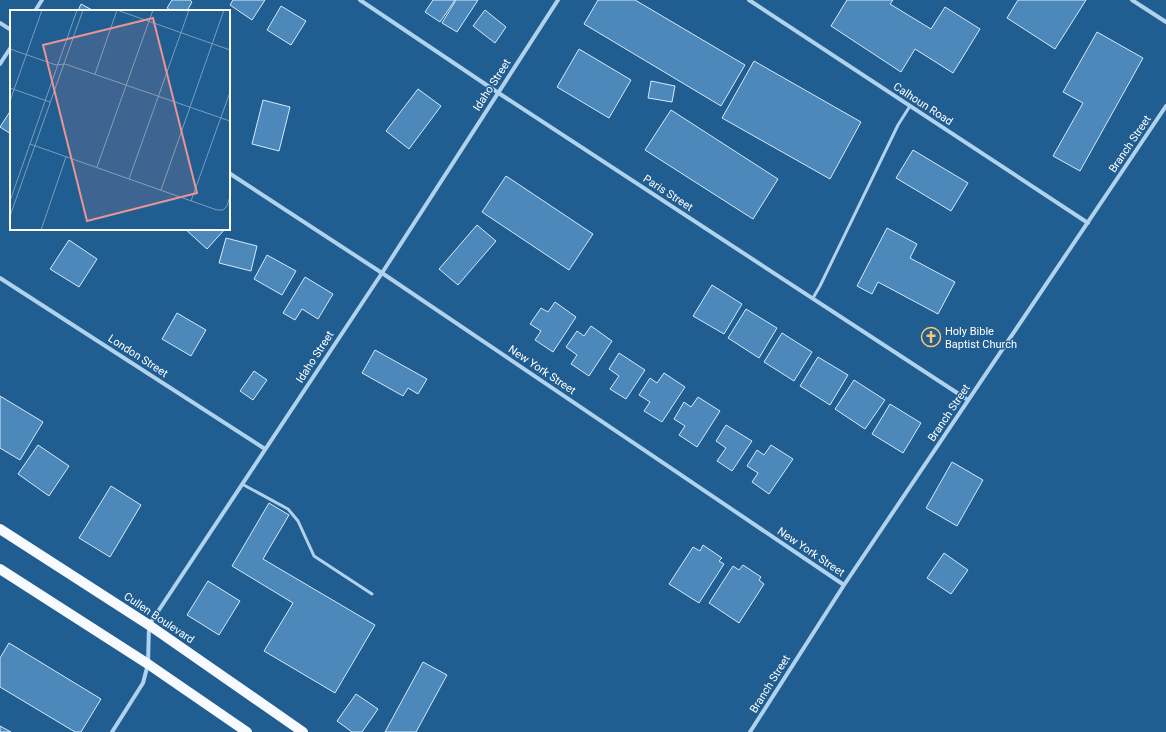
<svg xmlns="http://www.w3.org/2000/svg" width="1166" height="732" viewBox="0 0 1166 732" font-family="Roboto,sans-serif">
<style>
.building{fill:#4c88ba;stroke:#d6eafa}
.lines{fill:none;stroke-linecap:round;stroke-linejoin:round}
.lane{stroke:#b1d2ed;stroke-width:3}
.street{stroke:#b1d2ed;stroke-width:4}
.primary{stroke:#f7fbff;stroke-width:10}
.labels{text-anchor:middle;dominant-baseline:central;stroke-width:3;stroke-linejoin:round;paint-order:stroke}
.street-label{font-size:11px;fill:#fff;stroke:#205d91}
.poi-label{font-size:11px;fill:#fff;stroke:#205d91;text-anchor:start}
.inset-road{fill:none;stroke:#799ebd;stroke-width:1}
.view{fill:#ea9494;fill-opacity:0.15;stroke:#ea9494;stroke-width:2}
.inset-edge{fill:none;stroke:#fff;stroke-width:2}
</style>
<rect width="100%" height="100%" fill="#205d91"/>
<path class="building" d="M172 0H190L192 2 187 11H172L167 8Z
M233 0H265L252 20 230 5Z
M433 0H455L440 22 425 12Z
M456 0H478L457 32 442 23Z
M598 0H635L745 65 721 106 584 24Z
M847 0H893L890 4 931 29 945 7 980 29 953 73 915 49 901 72 831 26Z
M1018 0H1086L1055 49 1007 18Z
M81 4 94 11H78Z
M281 6 306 21 291 45 267 30Z
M485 10 506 27 495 43 473 26Z
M1097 32 1143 58 1080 171 1053 156 1083 103 1063 92Z
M579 49 631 80 609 118 557 87Z
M754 61 861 122 830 179 722 118Z
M651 81 675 86 672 102 648 98Z
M418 89 441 106 409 149 386 131Z
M263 100 290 107 279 151 252 144Z
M11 110V134L0 127Z
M671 110 778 179 753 219 645 150Z
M913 150 968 183 951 211 896 178Z
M506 176 593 234 569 270 482 212Z
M477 225 496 241 458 285 439 269Z
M887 228 917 244 910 258 955 282 938 314 878 282 872 294 857 286Z
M185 229H225L207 249Z
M226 238 257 246 251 271 219 263Z
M69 240 97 259 79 287 50 269Z
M267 255 296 271 282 295 254 279Z
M305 277 333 294 318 319 302 309 295 320 283 313Z
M712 285 742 304 724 334 693 316Z
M555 302 576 317 553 352 535 340 541 331 530 324 541 308 548 312Z
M746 309 777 328 759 358 728 338Z
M177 313 206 330 191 356 162 339Z
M591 326 612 341 589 376 571 364 577 355 566 347 577 331 584 336Z
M782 333 812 352 794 381 764 362Z
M375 350 427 379 418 394 408 388 403 396 362 373Z
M619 353 645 370 626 399 610 389 619 376 609 369Z
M818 357 848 375 830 405 800 386Z
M254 371 267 380 253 400 240 391Z
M664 373 685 387 662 422 644 411 650 402 639 395 650 378 657 383Z
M854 380 885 400 865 429 835 409Z
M0 396 43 422 20 460 0 448Z
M698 397 720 411 697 447 679 435 685 426 674 419 684 402 691 407Z
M890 404 921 423 903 453 872 434Z
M726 425 752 441 732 471 717 461 726 448 716 441Z
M38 445 69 466 49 496 18 474Z
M771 445 793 459 769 494 752 482 758 473 747 466 757 450 764 455Z
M952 462 983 480 957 526 926 508Z
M111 486 141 505 110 557 79 538Z
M269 503 289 515 263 559 375 625 335 693 264 651 293 603 232 566Z
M703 545 722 558 719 561 724 564 699 603 669 584 693 547 700 551Z
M944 553 968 570 951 594 927 578Z
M743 565 761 577 759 580 764 584 739 623 709 603 733 566 739 570Z
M208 581 240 601 219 635 187 615Z
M9 643 101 699 81 732H75L0 687V658Z
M423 662 447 675 416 732H385Z
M356 694 378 709 362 732H352L337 721Z
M0 726 11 732H0Z"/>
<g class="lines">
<path class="lane" d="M813 298 820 286 898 125 910 106
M242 484 288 509 298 521 314 556 372 594"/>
<path class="street" d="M360 0 497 92 968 400
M749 0 1088 223
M1132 0 1166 22
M35 11 42 0
M0 23 11 30
M0 64 11 47
M229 173 382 273 844 585
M0 278 265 449
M112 732 143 683 148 664 149 625 382 273 558 0
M750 732 844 585 1166 106"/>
<path class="primary" d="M0 529 149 625 303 732
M0 569 148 664 247 732"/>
</g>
<defs>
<g id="church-ring" transform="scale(1)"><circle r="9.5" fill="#205d91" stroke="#fbc571" stroke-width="1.5"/><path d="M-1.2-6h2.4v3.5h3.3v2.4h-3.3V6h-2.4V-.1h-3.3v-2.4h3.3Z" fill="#fbc571"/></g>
</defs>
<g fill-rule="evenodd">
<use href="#church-ring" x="931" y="337"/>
</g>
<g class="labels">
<g class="street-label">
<text transform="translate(492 85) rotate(-57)">Idaho Street</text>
<text transform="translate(923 104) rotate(33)">Calhoun Road</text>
<text transform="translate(1130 144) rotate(-56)">Branch Street</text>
<text transform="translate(668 193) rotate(33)">Paris Street</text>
<text transform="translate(138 356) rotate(33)">London Street</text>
<text transform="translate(315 357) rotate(-57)">Idaho Street</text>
<text transform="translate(542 370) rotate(34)">New York Street</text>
<text transform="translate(949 413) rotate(-56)">Branch Street</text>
<text transform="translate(811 552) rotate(34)">New York Street</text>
<text transform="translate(159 618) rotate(34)">Cullen Boulevard</text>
<text transform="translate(770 684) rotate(-58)">Branch Street</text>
</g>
<g class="poi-label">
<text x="945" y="331">Holy Bible<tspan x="945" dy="13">Baptist Church</tspan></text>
</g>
</g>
<g transform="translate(10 10)">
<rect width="220" height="220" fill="#205d91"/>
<path class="inset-road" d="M107 0 220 40M0 39 46 55 55 54 220 111M85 64 107 0M0 78 40 92M0 91 32 0M20 134 207 200H213L217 196 220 186M87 157 143 0M119 169 179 0M151 180 214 0M0 191 67 0M181 191 220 82M0 206 73 0M31 220 56 147"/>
<path class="view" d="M143 8 187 183 77 211 33 35Z"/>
<rect width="220" height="220" class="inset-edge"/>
</g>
</svg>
